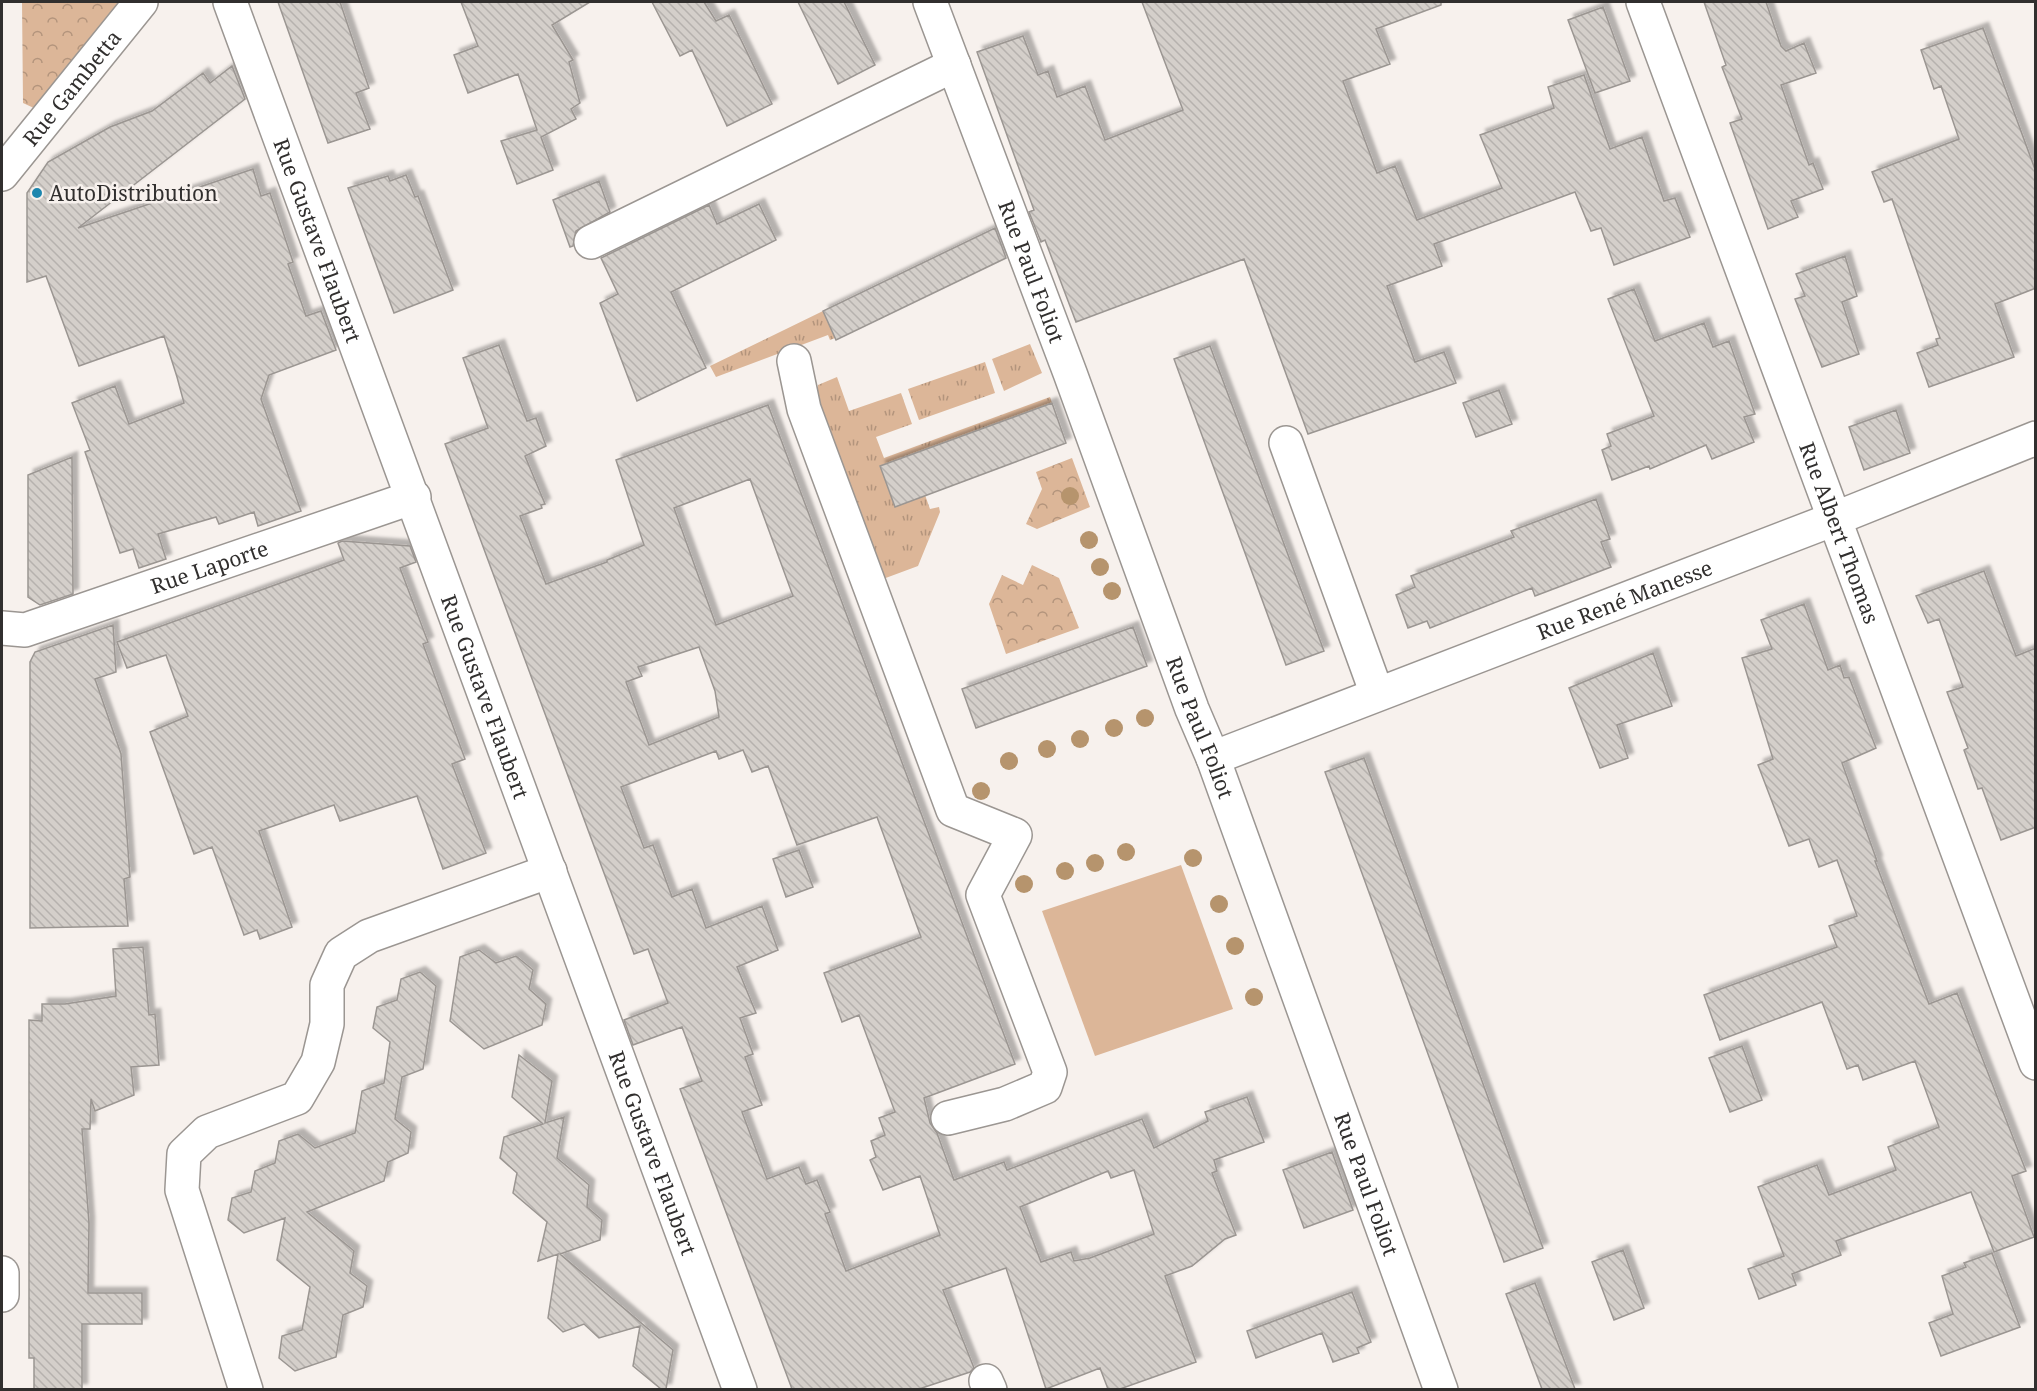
<svg xmlns="http://www.w3.org/2000/svg" width="2037" height="1391" viewBox="0 0 2037 1391" font-family="'Noto Serif',serif">
<style>
.grass{fill:url(#grass-tufts)}
.park{fill:url(#park-crowns)}
.garden{fill:#dcb698}
.building{fill:url(#building-back-hatch);stroke:#9b9692;stroke-width:1.5;fill-rule:evenodd;filter:url(#shadow)}
.lines{fill:none;stroke-linecap:round;stroke-linejoin:round}
.minor-casing{stroke:#9b9692;stroke-width:36}
.major-casing{stroke:#9b9692;stroke-width:36}
.minor{stroke:#fff;stroke-width:33}
.major{stroke:#fff;stroke-width:33}
.tree{fill:#b6946d}
.poi-dot{fill:#1d86ae;stroke:#f7f1ed;stroke-width:2}
.labels{text-anchor:middle;dominant-baseline:central;stroke-width:5;stroke-linejoin:round;paint-order:stroke}
.street-label{font-size:21px;fill:#312f2e;stroke:#f7f1ed}
.poi-label{font-size:21px;fill:#312f2e;stroke:#f7f1ed;text-anchor:start}
</style>
<defs>
<pattern id="grass-tufts" width="24" height="20" patternUnits="userSpaceOnUse" patternTransform="scale(1.5)"><rect width="24" height="20" fill="#dcb698"/><path d="M3 7l-1-3M5 7V3M7 7l1-3M15 17l-1-3M17 17v-4M19 17l1-3" fill="none" stroke="#b3947c"/></pattern>
<pattern id="park-crowns" width="20" height="18" patternUnits="userSpaceOnUse" patternTransform="scale(1.5)"><rect width="20" height="18" fill="#dcb698"/><path d="M2 6a3 3 0 1 1 6 0M12 15a3 3 0 1 1 6 0" fill="none" stroke="#b3947c"/></pattern>
<pattern id="building-back-hatch" width="6" height="6" patternUnits="userSpaceOnUse" patternTransform="scale(1.5)"><rect width="6" height="6" fill="#d4cfca"/><path d="M-1 5l2 2M0 0l6 6M5-1l2 2" fill="none" stroke="#b6b2ae"/></pattern>
<filter id="shadow"><feDropShadow dx="5.5" dy="-5.5" stdDeviation="1.5" flood-color="#0004"/></filter>
</defs>
<rect width="100%" height="100%" fill="#f7f1ed"/>
<path class="grass" d="M823 311 835 338 830 340 828 335 716 377 710 366Z
M1030 344 1042 373 1004 391 992 359Z
M985 362 995 393 919 420 908 389Z
M837 377 849 411 901 393 912 424 876 437 884 458 1050 397 1052 403 880 466 895 506 925 495 930 509 939 507 940 512 918 566 883 579 815 398 818 385Z"/>
<path class="park" d="M22 2H120L36 109 23 103Z
M1072 458 1090 507 1037 529 1026 524 1042 489 1036 472Z
M1032 565 1059 578 1079 628 1006 654 989 604 1002 575 1023 585Z"/>
<path class="garden" d="M1181 865 1233 1009 1095 1056 1042 911Z"/>
<path class="building" d="M278 2H340L369 88 356 93 370 129 328 143Z
M461 2H590L552 25 573 60 569 62 580 103 571 109 576 119 541 137 553 170 517 184 501 141 537 130 518 74 468 93 454 55 478 46Z
M652 2H704L716 21 729 15 772 104 727 126 692 50 680 56Z
M798 2H844L875 65 838 84Z
M1142 2H1441V5L1376 29 1390 64 1343 81 1377 173 1395 166 1417 220 1502 188 1480 135 1554 108 1548 87 1584 75 1610 149 1642 137 1664 201 1675 198 1690 237 1614 265 1601 228 1591 231 1575 192 1434 244 1442 266 1387 286 1415 362 1444 352 1456 383 1308 434 1244 259 1076 322 1045 240 1041 242 1029 212 1034 210 977 52 1023 36 1038 75 1048 71 1057 97 1085 86 1105 140 1183 110Z
M1704 2H1766L1781 46 1786 51 1804 43 1816 73 1781 85 1809 165 1813 163 1823 189 1791 201 1798 217 1768 229 1730 123 1742 119 1722 67 1726 65Z
M1603 7 1630 81 1595 93 1568 20Z
M1983 28 2036 172V288L1995 304 2014 357 1929 387 1917 353 1938 345 1936 339 1940 338 1892 199 1884 202 1872 172 1959 139 1941 86 1934 89 1921 50Z
M232 66 245 99 78 228 253 169 261 196 270 193 293 262 288 264 306 316 321 311 336 350 269 375 261 399 301 511 258 526 254 512 219 524 216 517 158 534 166 559 139 568 133 549 120 553 85 452 90 450 72 403 115 386 129 424 184 403 177 377 164 336 79 366 46 276 27 282V193L48 162 110 127 152 111 203 73 210 83Z
M406 175 415 197 418 196 453 290 394 313 348 188 388 176 390 181Z
M599 181 610 212 576 231 573 246 570 247 553 200Z
M759 204 776 240 671 292 706 368 637 401 600 303 618 294 601 258 709 205 717 224Z
M995 228 1006 258 836 340 823 311Z
M1845 256 1857 296 1842 302 1859 354 1822 367 1795 299 1805 296 1796 274Z
M1634 289 1655 341 1704 323 1713 347 1729 341 1755 414 1744 417 1754 442 1712 459 1706 445 1650 469 1649 466 1612 480 1602 450 1611 446 1607 434 1654 416 1608 299Z
M499 345 527 421 536 418 546 446 525 456 545 504 541 505 542 508 520 516 546 584 607 562V560L644 545 616 460 768 405 1015 1064 924 1098 930 1123 937 1133 954 1180 1004 1162 1007 1170 1142 1119 1154 1148 1208 1121 1205 1112 1247 1097 1264 1142 1214 1160 1217 1171 1212 1173 1236 1235 1225 1239 1192 1266 1165 1276 1196 1362 1120 1389H1108L1100 1368 1046 1389 1006 1268 943 1290 974 1368 970 1372 919 1389H792L680 1089 702 1081 682 1027 633 1045 624 1020 668 1003 648 949 634 954 445 444 488 428 463 358ZM750 479 793 596 716 625 674 508ZM699 647 715 691 719 717 649 745 626 682 642 676 638 667ZM743 750 752 772 768 766 797 845 877 817 921 937 824 973 842 1022 859 1015 895 1112 879 1118 885 1135 871 1141 876 1157 870 1160 883 1190 920 1176 940 1235 846 1271 825 1214 830 1212 817 1180 806 1184 799 1167 767 1179 742 1112 762 1105 745 1057 753 1054 740 1018 756 1013 737 967 778 950 762 906 706 928 692 889 672 897 653 845 644 848 621 787 716 751 719 759ZM1134 1170 1154 1234 1090 1258 1074 1261 1071 1252 1041 1262 1020 1207 1108 1171 1111 1178Z
M1210 346 1324 651 1286 665 1174 359Z
M1499 390 1512 424 1476 437 1463 403Z
M1052 403 1066 443 895 507 880 466Z
M1896 410 1910 453 1864 470 1849 427Z
M72 457 73 594 40 605 28 597V475Z
M1596 499 1610 539 1601 542 1611 567 1535 596 1532 588 1430 628 1427 621 1408 628 1396 595 1415 587 1411 576 1514 537 1511 531Z
M342 541 410 546 416 562 400 568 428 642 423 644 465 759 452 764 486 853 443 869 417 796 340 821 334 805 259 831 292 927 260 939 257 930 244 935 212 847 194 854 150 732 188 716 166 655 127 668 117 642 344 560 338 543Z
M1984 571 2016 656 2036 648V827L2001 840 1982 788 1978 789 1964 750 1968 748 1947 692 1963 687 1939 619 1928 623 1916 596Z
M1804 604 1828 670 1840 665 1844 678 1849 677 1876 748 1842 763 1877 861H1875L1929 1004 1957 993 2026 1171 2012 1176 2034 1237 1994 1252 1971 1192 1836 1241 1841 1255 1792 1274 1796 1285 1759 1299 1748 1269 1784 1256 1758 1187 1817 1165 1829 1195 1896 1170 1888 1147 1939 1127 1915 1061 1863 1080 1858 1065 1847 1069 1822 1002 1720 1040 1704 995 1837 947 1829 926 1857 916 1837 860 1819 867 1809 839 1789 846 1758 765 1773 759 1742 658 1772 649 1761 620Z
M113 625 116 672 95 679 121 754 130 877 124 879 128 926 30 928V662L35 652Z
M1133 627 1147 666 976 728 962 689Z
M1653 653 1672 706 1617 725 1628 758 1600 768 1569 688Z
M1364 758 1543 1248 1504 1262 1325 772Z
M799 850 813 887 786 897 773 859Z
M143 947 149 1015 155 1014 159 1065 131 1067 134 1095 95 1111 91 1099 90 1129H82L89 1223 88 1293H142V1324H82V1389H34V1358H29V1020L42 1021V1004H65L116 996 113 949Z
M479 950 496 963 516 956 533 970 529 989 546 1004 542 1025 484 1049 450 1021 460 957Z
M420 972 436 986 423 1069 402 1077 395 1119 411 1132 408 1153 388 1162 384 1181 307 1212 354 1251 350 1273 367 1286 363 1307 343 1315 336 1357 295 1371 279 1358 282 1336 302 1330 310 1287 277 1260 285 1218 244 1233 228 1220 232 1198 251 1192 255 1171 275 1163 279 1141 298 1134 315 1148 355 1133 362 1091 384 1083 390 1042 373 1028 377 1007 397 1000 401 979Z
M1742 1046 1762 1100 1730 1112 1709 1058Z
M519 1055 552 1081 545 1123 564 1117 557 1158 589 1185 587 1207 602 1220 600 1240 560 1254 673 1350 666 1389H661L633 1366 640 1326 599 1338 584 1324 563 1332 548 1318 558 1254 538 1261 547 1222 513 1193 517 1173 500 1158 504 1137 543 1124 512 1097Z
M1332 1152 1353 1210 1304 1228 1283 1170Z
M1623 1250 1644 1308 1614 1320 1592 1262Z
M1992 1253 2020 1327 1941 1356 1929 1323 1953 1314 1942 1276 1966 1267 1964 1263Z
M1535 1283 1575 1389H1542L1506 1294Z
M1352 1292 1371 1342 1357 1348 1359 1353 1333 1362 1322 1333 1256 1358 1247 1331Z"/>
<g class="lines">
<g class="minor-casing">
<g id="minor">
<path id="s1" d="M230 2 740 1390"/>
<path id="s2" d="M930 2 1070 373 1192 709 1213 758 1441 1390"/>
<path id="s3" d="M1643 2 2036 1063"/>
<path id="s4" d="M2 174 141 2"/>
<path d="M591 242 954 65"/>
<path d="M794 361 804 409 953 810 1015 835 983 895 1050 1072 1045 1087 1005 1104 948 1118"/>
<path d="M1286 443 1377 694"/>
<path id="s5" d="M2 628 25 630 414 497"/>
<path id="s6" d="M1213 758 1834 519 2036 438"/>
<path d="M986 1381 990 1390"/>
<path d="M246 1390 182 1190 184 1154 207 1132 297 1098 318 1062 327 1024V985L341 954 369 936 550 871"/>
</g>
</g>
<g class="major-casing">
<path id="major" d="M2 1273V1295"/>
</g>
<use href="#minor" class="minor"/>
<use href="#major" class="major"/>
</g>
<g class="tree">
<circle cx="1070" cy="496" r="9"/>
<circle cx="1089" cy="540" r="9"/>
<circle cx="1100" cy="567" r="9"/>
<circle cx="1112" cy="591" r="9"/>
<circle cx="1145" cy="718" r="9"/>
<circle cx="1114" cy="728" r="9"/>
<circle cx="1080" cy="739" r="9"/>
<circle cx="1047" cy="749" r="9"/>
<circle cx="1009" cy="761" r="9"/>
<circle cx="981" cy="791" r="9"/>
<circle cx="1126" cy="852" r="9"/>
<circle cx="1193" cy="858" r="9"/>
<circle cx="1095" cy="863" r="9"/>
<circle cx="1065" cy="871" r="9"/>
<circle cx="1024" cy="884" r="9"/>
<circle cx="1219" cy="904" r="9"/>
<circle cx="1235" cy="946" r="9"/>
<circle cx="1254" cy="997" r="9"/>
</g>
<circle class="poi-dot" cx="37" cy="193" r="6"/>
<g class="labels">
<g class="street-label">
<text stroke="none"><textPath href="#s4" startOffset="111">Rue Gambetta</textPath></text>
<text stroke="none"><textPath href="#s1" startOffset="254">Rue Gustave Flaubert</textPath></text>
<text stroke="none"><textPath href="#s2" startOffset="288">Rue Paul Foliot</textPath></text>
<text stroke="none"><textPath href="#s3" startOffset="566">Rue Albert Thomas</textPath></text>
<text stroke="none"><textPath href="#s5" startOffset="218">Rue Laporte</textPath></text>
<text stroke="none"><textPath href="#s6" startOffset="441">Rue René Manesse</textPath></text>
<text stroke="none"><textPath href="#s1" startOffset="740">Rue Gustave Flaubert</textPath></text>
<text stroke="none"><textPath href="#s2" startOffset="774">Rue Paul Foliot</textPath></text>
<text stroke="none"><textPath href="#s1" startOffset="1226">Rue Gustave Flaubert</textPath></text>
<text stroke="none"><textPath href="#s2" startOffset="1260">Rue Paul Foliot</textPath></text>
</g>
<g class="poi-label">
<text x="49" y="193">AutoDistribution</text>
</g>
</g>
<rect width="2037" height="1391" fill="none" stroke="#312f2e" stroke-width="6"/>
</svg>
